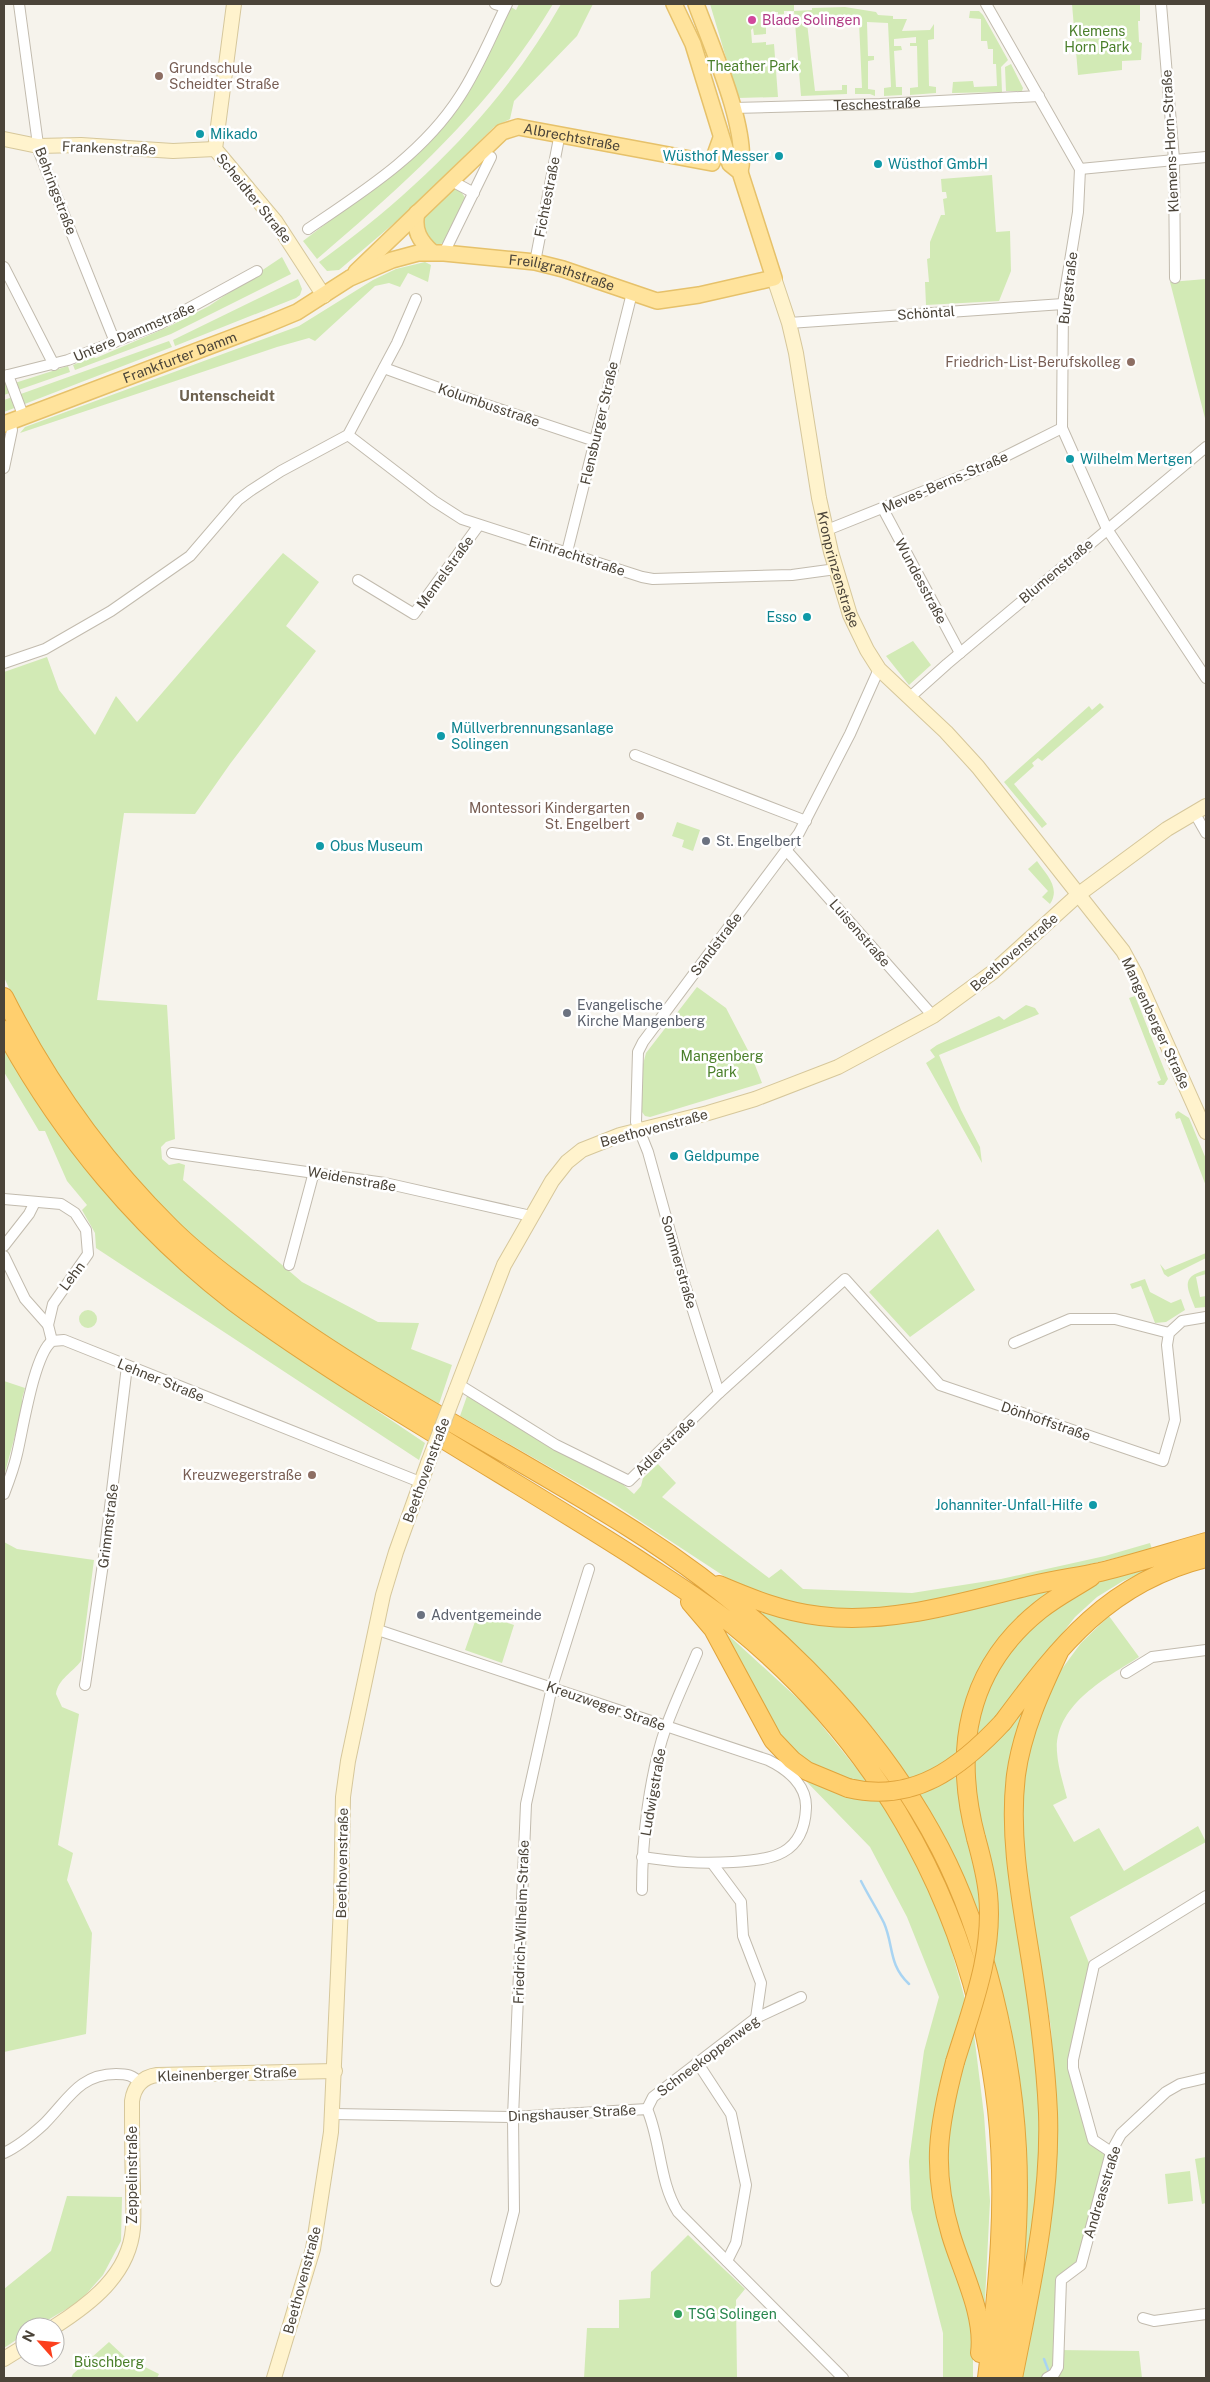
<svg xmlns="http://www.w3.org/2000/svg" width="1210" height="2382" viewBox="0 0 1210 2382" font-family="'Public Sans',sans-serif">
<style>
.green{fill:#d2eab5}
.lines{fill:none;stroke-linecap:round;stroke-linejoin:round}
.stream{stroke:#a9d4f2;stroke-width:2.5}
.street-casing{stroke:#c2bbae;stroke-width:12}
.secondary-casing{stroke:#d6c79b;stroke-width:16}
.primary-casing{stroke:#e6c16a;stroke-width:18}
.highway-casing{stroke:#e0a43c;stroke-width:20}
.street{stroke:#fff;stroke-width:10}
.secondary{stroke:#fff3cd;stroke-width:14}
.primary{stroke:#ffe39c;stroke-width:15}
.highway{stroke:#ffcf6e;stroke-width:18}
.secondary-bridge-casing{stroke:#d6c79b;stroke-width:16;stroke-linecap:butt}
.highway-bridge-casing{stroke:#e0a43c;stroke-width:20;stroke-linecap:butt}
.secondary-bridge{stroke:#fff3cd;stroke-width:14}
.highway-bridge{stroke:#ffcf6e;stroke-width:18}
.hotel-dot{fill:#d1479c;stroke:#fff;stroke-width:2}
.education-dot{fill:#8d6e63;stroke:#fff;stroke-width:2}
.culture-dot{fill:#0f9aa8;stroke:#fff;stroke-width:2}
.worship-dot{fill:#6b7280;stroke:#fff;stroke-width:2}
.leisure-dot{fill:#2e9e5b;stroke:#fff;stroke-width:2}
.labels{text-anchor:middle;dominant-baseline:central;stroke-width:5;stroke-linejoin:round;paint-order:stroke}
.hotel-label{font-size:14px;fill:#b23c85;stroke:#fff;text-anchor:start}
.park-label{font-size:14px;fill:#4a7f2a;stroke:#fff}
.education-label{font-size:14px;fill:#785e54;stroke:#fff;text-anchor:end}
.street-label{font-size:14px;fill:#4b4439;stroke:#fff}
.culture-label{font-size:14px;fill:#0d838f;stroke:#fff;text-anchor:start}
.worship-label{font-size:14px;fill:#5b616d;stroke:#fff;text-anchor:start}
.leisure-label{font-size:14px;fill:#27864d;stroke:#fff;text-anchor:start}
.neighbourhood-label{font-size:15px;font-weight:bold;fill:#6e6250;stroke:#fff}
</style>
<rect width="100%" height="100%" fill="#f6f3ec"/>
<path class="green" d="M519 4H553C493 105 406 183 317 259L303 241 397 170 476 78 511 7 516 10Z
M561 4H593L577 36 514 101 510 119 494 127 405 214 339 270 327 271 319 262C416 192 502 108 561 4Z
M710 4H794V11H784V14L778 15V12H773L766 22V34L754 35 753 28 751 30 752 43 766 42V45L774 44 778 97 738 98Z
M1072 4H1140V21H1138L1139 42 1142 43 1141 60 1122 61V70L1078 75Z
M845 7 876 12 878 15 893 16V19H907L902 31 930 30 934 24V39L928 40 929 86 936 87V93L910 95V88L918 87 917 46H910V43H916V37L894 39V46H901L902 50 894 51 896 87H902V95L884 96V88L891 87 888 23 867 22 868 56H874V60L868 61V89L875 90V96L870 94H855V88H862L859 22 807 23 815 91 842 90V85H847V94L801 96 794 11 812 10V8Z
M970 11H979L983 15 1008 60 1001 67 1002 92 952 93 953 82 973 81 974 87 997 86 996 64H993V49H988L987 41H981V19L969 18Z
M1011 64 1023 88 1022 91H1006L1005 67Z
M992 175 996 232 1010 231 1011 271 999 301 926 305 925 282H929L927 259 930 258V242L941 215H945L943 199 947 198 946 192H942L941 179Z
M453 189 460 190 466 199 445 242 439 245 430 243 421 225 423 217Z
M282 257 291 274 171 334 75 370 73 365 92 357 96 358 168 327 209 306Z
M425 262 431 265 428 282 408 273 400 287 389 283 375 286 315 341 309 338 277 347 20 433 25 427 299 326 373 280 396 269Z
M298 279 302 289 300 295 296 298 175 346 173 340Z
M1206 279V422L1170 282Z
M169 341 172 347 4 412V400Z
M68 366 70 372 4 395V384L18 382Z
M283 553 319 582 286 626 316 651 230 764 195 814 124 813 97 1000 167 1005 175 1139 166 1142 161 1147 162 1159 169 1165 179 1163 185 1165 183 1180 302 1282 378 1322 419 1323 411 1349 452 1365 439 1404 310 1330 252 1288 169 1216 117 1159 88 1120 28 1032 4 977V672L47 657 59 690 95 735 116 696 137 722Z
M913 641 931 665 909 685 886 656Z
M1100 703 1104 707 1042 761 1038 758 1032 763 1034 766 1014 784 1047 824 1042 828 1004 782 1089 706 1092 710Z
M677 822 700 830 693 851 682 847 684 840 672 836Z
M1037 861C1046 874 1061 888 1050 904L1042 897 1048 891 1028 869Z
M697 987 726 1008 753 1060 762 1083 650 1117 645 1116 642 1112V1068L646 1053Z
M1135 996 1168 1079 1164 1085H1159L1157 1082 1161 1080 1129 998Z
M1026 1005 1035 1008 1039 1014 939 1055 961 1110 980 1147 982 1163 926 1063 935 1057 930 1050 937 1045 999 1016 1004 1020Z
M4 1045 124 1213 178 1267 287 1350 425 1443 419 1460 96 1248 95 1233 82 1210 87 1205 67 1181 45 1131H39L4 1072Z
M1178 1111 1189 1118 1206 1159V1186L1180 1118 1176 1119 1175 1114Z
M938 1229 975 1290 910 1337 869 1292Z
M1206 1253V1258L1168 1277 1164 1274 1160 1264 1165 1270Z
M1206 1270V1274L1196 1277 1200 1297 1206 1296V1307L1195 1308C1187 1287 1180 1277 1206 1270Z
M1145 1279 1150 1292 1171 1303 1181 1299 1185 1310 1166 1322 1155 1323 1141 1286 1132 1289 1130 1284Z
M79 1319a9 9 0 1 1 18 0a9 9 0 1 1-18 0Z
M4 1381 25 1388 22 1399 23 1406 4 1476Z
M467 1396 553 1447 618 1480 634 1494 641 1486 643 1478 658 1464 676 1483 662 1497 769 1578 781 1569 803 1589 912 1593 1001 1579 1105 1556 1150 1543 1152 1549 919 1606 879 1610 812 1611 736 1584 611 1502 460 1416Z
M4 1542 17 1549 94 1560 81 1661C73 1672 58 1679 56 1694L62 1707 79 1714 58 1845 73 1853 67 1880 92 1933 86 2034 4 2052Z
M1180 1557 1123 1581 1097 1597 1075 1617 998 1717 970 1745 992 1676 1021 1633 1077 1591 1110 1577Z
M1067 1582 1014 1625 958 1755 937 1769 910 1779 878 1734 841 1691 756 1609 813 1620Z
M478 1613 514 1625 502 1663 465 1650Z
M1109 1616 1139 1657C1106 1678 1054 1705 1057 1752 1058 1767 1063 1783 1067 1798L1053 1805 1074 1842 1099 1828 1124 1871 1198 1826 1206 1842 1070 1917 1089 1963 1070 2060 1089 2140 1109 2153 1078 2263 1057 2277 1056 2350 1139 2351 1142 2378H1181H1019L1054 2079 1051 2028 1025 1873 1022 1818 1024 1776 1030 1745 1053 1681 1081 1643Z
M714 1622 807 1707 869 1784 816 1769 778 1736Z
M1037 1685 1016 1744 1023 1951 1042 2108 1039 2186 1022 2292 1026 2156 1011 2027 994 1960 995 1939 969 1768 998 1738Z
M958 1776 978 1880 982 1920 954 1856 919 1794Z
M803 1778 881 1799 915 1859 947 1934 966 2003 947 2059 933 2121 973 2335V2378H943V2333L911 2209 909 2161 924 2051 939 1997 907 1917 870 1847Z
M973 2026 984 2115 990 2201 984 2320 947 2195 945 2124Z
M1206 2157V2203L1202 2204 1195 2159Z
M1190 2171 1193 2201 1168 2204 1165 2174Z
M67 2196 122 2197 121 2241 103 2275 80 2301 36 2327H25V2334L4 2348V2289L51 2251Z
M688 2235 745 2289 736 2300 737 2378H584L587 2328H619V2300L650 2298 651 2272Z
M109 2342 125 2357 159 2374 157 2378H71L73 2374Z"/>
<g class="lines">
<path class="stream" d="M861 1881C868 1895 877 1909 884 1923 894 1946 888 1964 909 1984
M1044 2359 1049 2372"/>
<g class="street-casing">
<g id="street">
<path d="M19 4 39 152 115 342"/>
<path d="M495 4 505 7"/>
<path d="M986 4 1080 169 1078 212 1063 304 1062 428 1107 529 1206 678"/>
<path d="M1161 4 1174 159 1175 278"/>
<path id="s1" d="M733 108 880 104 1039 96"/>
<path d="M1080 169 1206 157"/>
<path d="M450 180 474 193"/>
<path d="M308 229C364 191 423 154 460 96 479 67 492 34 507 4"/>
<path d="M444 253 491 157"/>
<path d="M535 262 560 133"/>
<path d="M4 267 54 365"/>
<path d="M789 323 1063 304"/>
<path d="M384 368 469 399 595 441"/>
<path d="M8 375 23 415"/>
<path d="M4 376 68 360 160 324 257 271"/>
<path d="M348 435 434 501 462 519 642 577 653 579 792 575 836 569"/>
<path d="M4 468 12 430 10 421"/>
<path d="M883 509 960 653"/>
<path d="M827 530 982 468 1062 428"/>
<path d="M567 552 632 293"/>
<path d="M358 580 414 614 479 525"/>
<path d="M4 663 45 649 111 611 190 556 238 500 250 491 281 471 348 435 397 343 416 299"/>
<path d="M909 698 947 664 1206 447"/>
<path d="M635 755 806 821"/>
<path d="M1194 812 1206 833"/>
<path d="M787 851 933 1016"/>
<path d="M172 1153 385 1183 531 1216"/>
<path d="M4 1199 61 1204 75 1213 86 1230 88 1254 53 1304 48 1325 52 1341"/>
<path d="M4 1246 29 1214 35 1202"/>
<path d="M4 1256 25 1299 48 1325"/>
<path d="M289 1265 314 1172"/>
<path d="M1014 1343 1070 1319H1115L1169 1333"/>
<path d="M458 1384 556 1445 629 1481 719 1393 845 1279 940 1385 1163 1461 1175 1420 1167 1345 1169 1333 1182 1321 1206 1317"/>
<path d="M719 1393 684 1282 648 1152 636 1122 638 1052 643 1042 799 833 850 734 879 669"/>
<path d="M4 1494C9 1481 14 1468 17 1454 23 1429 34 1355 52 1341L64 1340 420 1482"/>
<path d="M375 1629 768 1760C787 1769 807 1785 806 1808 804 1855 772 1860 733 1862 699 1864 676 1862 642 1857"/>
<path d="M1126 1673 1152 1657 1206 1650"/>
<path d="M85 1685 104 1557 127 1366"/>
<path d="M712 1863 741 1902 743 1936 761 1983 756 2018"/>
<path d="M642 1890C642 1839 649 1776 666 1727 675 1702 687 1677 697 1653"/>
<path d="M697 2062 731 2114 746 2185 736 2243 727 2261"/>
<path d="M647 2109 653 2097 756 2018 801 1997"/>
<path d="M333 2114 513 2117 647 2109C661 2141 659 2182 678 2212L843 2378"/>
<path d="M1111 2152 1093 2140 1073 2068V2060L1094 1965 1206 1896"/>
<path d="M4 2153C19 2146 32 2135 44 2124 68 2100 79 2074 116 2074 127 2074 133 2075 140 2083"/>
<path d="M496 2281 514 2211 513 2117 526 1804 552 1687 589 1569"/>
<path d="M1143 2318 1154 2321 1206 2314"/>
<path d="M1047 2378 1054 2374 1058 2367 1061 2280 1081 2265 1111 2152 1121 2134 1166 2092 1180 2084 1206 2078"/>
</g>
</g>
<g class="secondary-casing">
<g id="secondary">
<path d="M234 4 215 149 276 222 324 296"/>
<path d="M4 139 38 146 81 145 173 151 215 149"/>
<path id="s2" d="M774 278 789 323 796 353 819 498 831 552 850 615 867 650 879 669 946 732 978 767 1123 951 1135 973 1206 1132"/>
<path d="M456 1390 504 1265 552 1181 567 1162 582 1150 620 1135 708 1113 755 1099 838 1067 933 1016 993 972 1079 894 1167 829 1206 806"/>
<path d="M54 2327C90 2304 129 2275 133 2228 134 2214 133 2200 133 2186 132 2157 132 2129 132 2101 134 2087 142 2077 157 2075L335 2071"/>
<path d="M4 2359 25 2346"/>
<path d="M274 2378 313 2249 331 2132 341 1905 343 1797 348 1761 383 1595 396 1552 428 1463"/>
</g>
</g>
<g class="primary-casing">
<g id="primary">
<path d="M696 4C711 45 750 132 740 172"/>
<path d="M417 213C413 230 420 241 432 252"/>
<path id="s3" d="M356 272 502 132 518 127 712 163 721 138"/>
<path id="s4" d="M4 424 268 324 297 312 350 278 392 260 418 253H444L535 262 563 269 657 301 699 295 774 278 740 172 730 164 693 44 674 4"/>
</g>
</g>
<g class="highway-casing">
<path id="highway" d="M4 997C47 1082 102 1160 170 1227 198 1255 230 1279 262 1302 378 1388 509 1451 630 1528 755 1607 871 1716 940 1848 985 1935 1012 2052 1017 2149 1021 2226 1012 2302 1002 2378
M4 1030C61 1135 139 1229 234 1302 294 1347 358 1387 422 1426 493 1470 566 1513 636 1558 669 1580 702 1600 733 1625 885 1748 975 1915 997 2109 1007 2199 998 2289 987 2378
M719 1585C752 1599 784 1612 820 1616 889 1625 963 1602 1029 1586 1053 1580 1077 1577 1100 1572 1136 1563 1171 1552 1206 1542
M690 1602 713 1629 773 1740 792 1760 807 1771 848 1788
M1003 1722C1060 1645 1109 1582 1206 1558
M976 1838C953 1751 966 1669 1040 1610 1056 1597 1074 1588 1091 1577
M955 2062C938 2127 931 2169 951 2235 962 2272 985 2314 980 2353
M1013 2378C1030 2291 1051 2202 1048 2113 1046 2066 1040 2020 1033 1974 1023 1908 1008 1841 1016 1775 1022 1731 1041 1690 1060 1650"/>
</g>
<use href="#street" class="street"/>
<use href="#secondary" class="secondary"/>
<use href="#primary" class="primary"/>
<use href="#highway" class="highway"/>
<g class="secondary-bridge-casing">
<path id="secondary-bridge" d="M428 1463 456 1390"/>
</g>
<g class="highway-bridge-casing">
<path id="highway-bridge" d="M848 1788C914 1804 961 1767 1003 1722
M955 2062C972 2007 994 1953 988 1894 986 1875 981 1856 976 1838"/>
</g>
<use href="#secondary-bridge" class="secondary-bridge"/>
<use href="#highway-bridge" class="highway-bridge"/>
</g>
<circle class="hotel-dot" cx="752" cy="20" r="5"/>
<g class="education-dot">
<circle cx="159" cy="76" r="5"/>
<circle cx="1131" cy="362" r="5"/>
<circle cx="640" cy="816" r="5"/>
<circle cx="312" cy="1475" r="5"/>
</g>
<g class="culture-dot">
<circle cx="200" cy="134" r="5"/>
<circle cx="779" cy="156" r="5"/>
<circle cx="878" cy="164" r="5"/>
<circle cx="1070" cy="459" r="5"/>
<circle cx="807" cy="617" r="5"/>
<circle cx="441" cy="736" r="5"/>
<circle cx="320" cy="846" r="5"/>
<circle cx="674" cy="1156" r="5"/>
<circle cx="1093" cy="1505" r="5"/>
</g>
<g class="worship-dot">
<circle cx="706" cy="841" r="5"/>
<circle cx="567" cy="1013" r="5"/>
<circle cx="421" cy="1615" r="5"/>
</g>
<circle class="leisure-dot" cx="678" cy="2314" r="5"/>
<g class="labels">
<g class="hotel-label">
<text x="762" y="20">Blade Solingen</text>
</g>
<g class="park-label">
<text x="1097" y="31">Klemens<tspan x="1097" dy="16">Horn Park</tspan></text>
<text x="753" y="66">Theather Park</text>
<text x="722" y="1056">Mangenberg<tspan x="722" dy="16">Park</tspan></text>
<text x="109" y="2362">Büschberg</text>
</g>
<g class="education-label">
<text x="169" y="68" text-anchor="start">Grundschule<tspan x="169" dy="16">Scheidter Straße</tspan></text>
<text x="1121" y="362">Friedrich-List-Berufskolleg</text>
<text x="630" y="808">Montessori Kindergarten<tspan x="630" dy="16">St. Engelbert</tspan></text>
<text x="302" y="1475">Kreuzwegerstraße</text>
</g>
<g class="street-label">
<text stroke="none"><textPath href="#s1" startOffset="144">Teschestraße</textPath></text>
<text stroke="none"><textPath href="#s3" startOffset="274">Albrechtstraße</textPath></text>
<text transform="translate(1170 141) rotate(-93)">Klemens-Horn-Straße</text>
<text transform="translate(109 148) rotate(2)">Frankenstraße</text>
<text transform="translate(56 191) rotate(69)">Behringstraße</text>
<text transform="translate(547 197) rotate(-79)">Fichtestraße</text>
<text transform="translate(254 198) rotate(51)">Scheidter Straße</text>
<text stroke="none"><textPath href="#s4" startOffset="595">Freiligrathstraße</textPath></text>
<text transform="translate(1068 288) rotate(-83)">Burgstraße</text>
<text transform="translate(926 313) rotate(-4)">Schöntal</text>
<text transform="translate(134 332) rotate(-23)">Untere Dammstraße</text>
<text stroke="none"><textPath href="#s4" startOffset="188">Frankfurter Damm</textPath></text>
<text transform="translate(489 405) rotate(19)">Kolumbusstraße</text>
<text transform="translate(599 423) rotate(-77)">Flensburger Straße</text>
<text transform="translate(945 482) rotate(-23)">Meves-Berns-Straße</text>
<text transform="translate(577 556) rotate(18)">Eintrachtstraße</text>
<text stroke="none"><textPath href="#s2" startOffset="299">Kronprinzenstraße</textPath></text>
<text transform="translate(1056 571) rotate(-40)">Blumenstraße</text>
<text transform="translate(445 572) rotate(-54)">Memelstraße</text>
<text transform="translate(921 581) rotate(62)">Wundesstraße</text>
<text transform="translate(860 933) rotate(49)">Luisenstraße</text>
<text transform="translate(716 944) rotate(-53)">Sandstraße</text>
<text transform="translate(1014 952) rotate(-41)">Beethovenstraße</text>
<text transform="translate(1156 1023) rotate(65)">Mangenberger Straße</text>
<text transform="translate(654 1128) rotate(-15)">Beethovenstraße</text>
<text transform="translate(352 1179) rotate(10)">Weidenstraße</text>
<text transform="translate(679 1262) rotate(74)">Sommerstraße</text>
<text transform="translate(72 1276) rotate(-53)">Lehn</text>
<text transform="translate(161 1380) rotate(22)">Lehner Straße</text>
<text transform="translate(1046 1421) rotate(19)">Dönhoffstraße</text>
<text transform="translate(665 1446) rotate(-44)">Adlerstraße</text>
<text transform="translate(426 1470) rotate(-70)">Beethovenstraße</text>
<text transform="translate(108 1526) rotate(-83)">Grimmstraße</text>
<text transform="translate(606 1706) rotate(19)">Kreuzweger Straße</text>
<text transform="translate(653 1792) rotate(-80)">Ludwigstraße</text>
<text transform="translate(342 1863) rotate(-89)">Beethovenstraße</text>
<text transform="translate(521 1922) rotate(-88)">Friedrich-Wilhelm-Straße</text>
<text transform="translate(708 2056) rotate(-37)">Schneekoppenweg</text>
<text transform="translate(227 2074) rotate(-2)">Kleinenberger Straße</text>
<text transform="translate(572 2113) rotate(-3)">Dingshauser Straße</text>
<text transform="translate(132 2175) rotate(-90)">Zeppelinstraße</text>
<text transform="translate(1102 2192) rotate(-73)">Andreasstraße</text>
<text transform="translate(302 2280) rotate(-75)">Beethovenstraße</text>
</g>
<g class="culture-label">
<text x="210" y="134">Mikado</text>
<text x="769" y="156" text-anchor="end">Wüsthof Messer</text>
<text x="888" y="164">Wüsthof GmbH</text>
<text x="1080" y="459">Wilhelm Mertgen</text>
<text x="797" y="617" text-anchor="end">Esso</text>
<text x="451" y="728">Müllverbrennungsanlage<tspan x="451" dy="16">Solingen</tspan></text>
<text x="330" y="846">Obus Museum</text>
<text x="684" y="1156">Geldpumpe</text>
<text x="1083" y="1505" text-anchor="end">Johanniter-Unfall-Hilfe</text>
</g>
<g class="worship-label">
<text x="716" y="841">St. Engelbert</text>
<text x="577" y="1005">Evangelische<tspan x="577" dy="16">Kirche Mangenberg</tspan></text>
<text x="431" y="1615">Adventgemeinde</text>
</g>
<g class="leisure-label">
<text x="688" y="2314">TSG Solingen</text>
</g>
<g class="neighbourhood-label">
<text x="227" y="395">Untenscheidt</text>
</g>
</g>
<rect width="1210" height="2382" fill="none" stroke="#4b4439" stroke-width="10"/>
<g transform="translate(40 2342) rotate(297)"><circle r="24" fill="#ffffff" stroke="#b7b4b0"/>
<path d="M0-4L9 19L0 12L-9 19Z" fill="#fc3f1d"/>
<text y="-8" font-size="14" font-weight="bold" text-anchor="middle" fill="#4b4439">N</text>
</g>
</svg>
